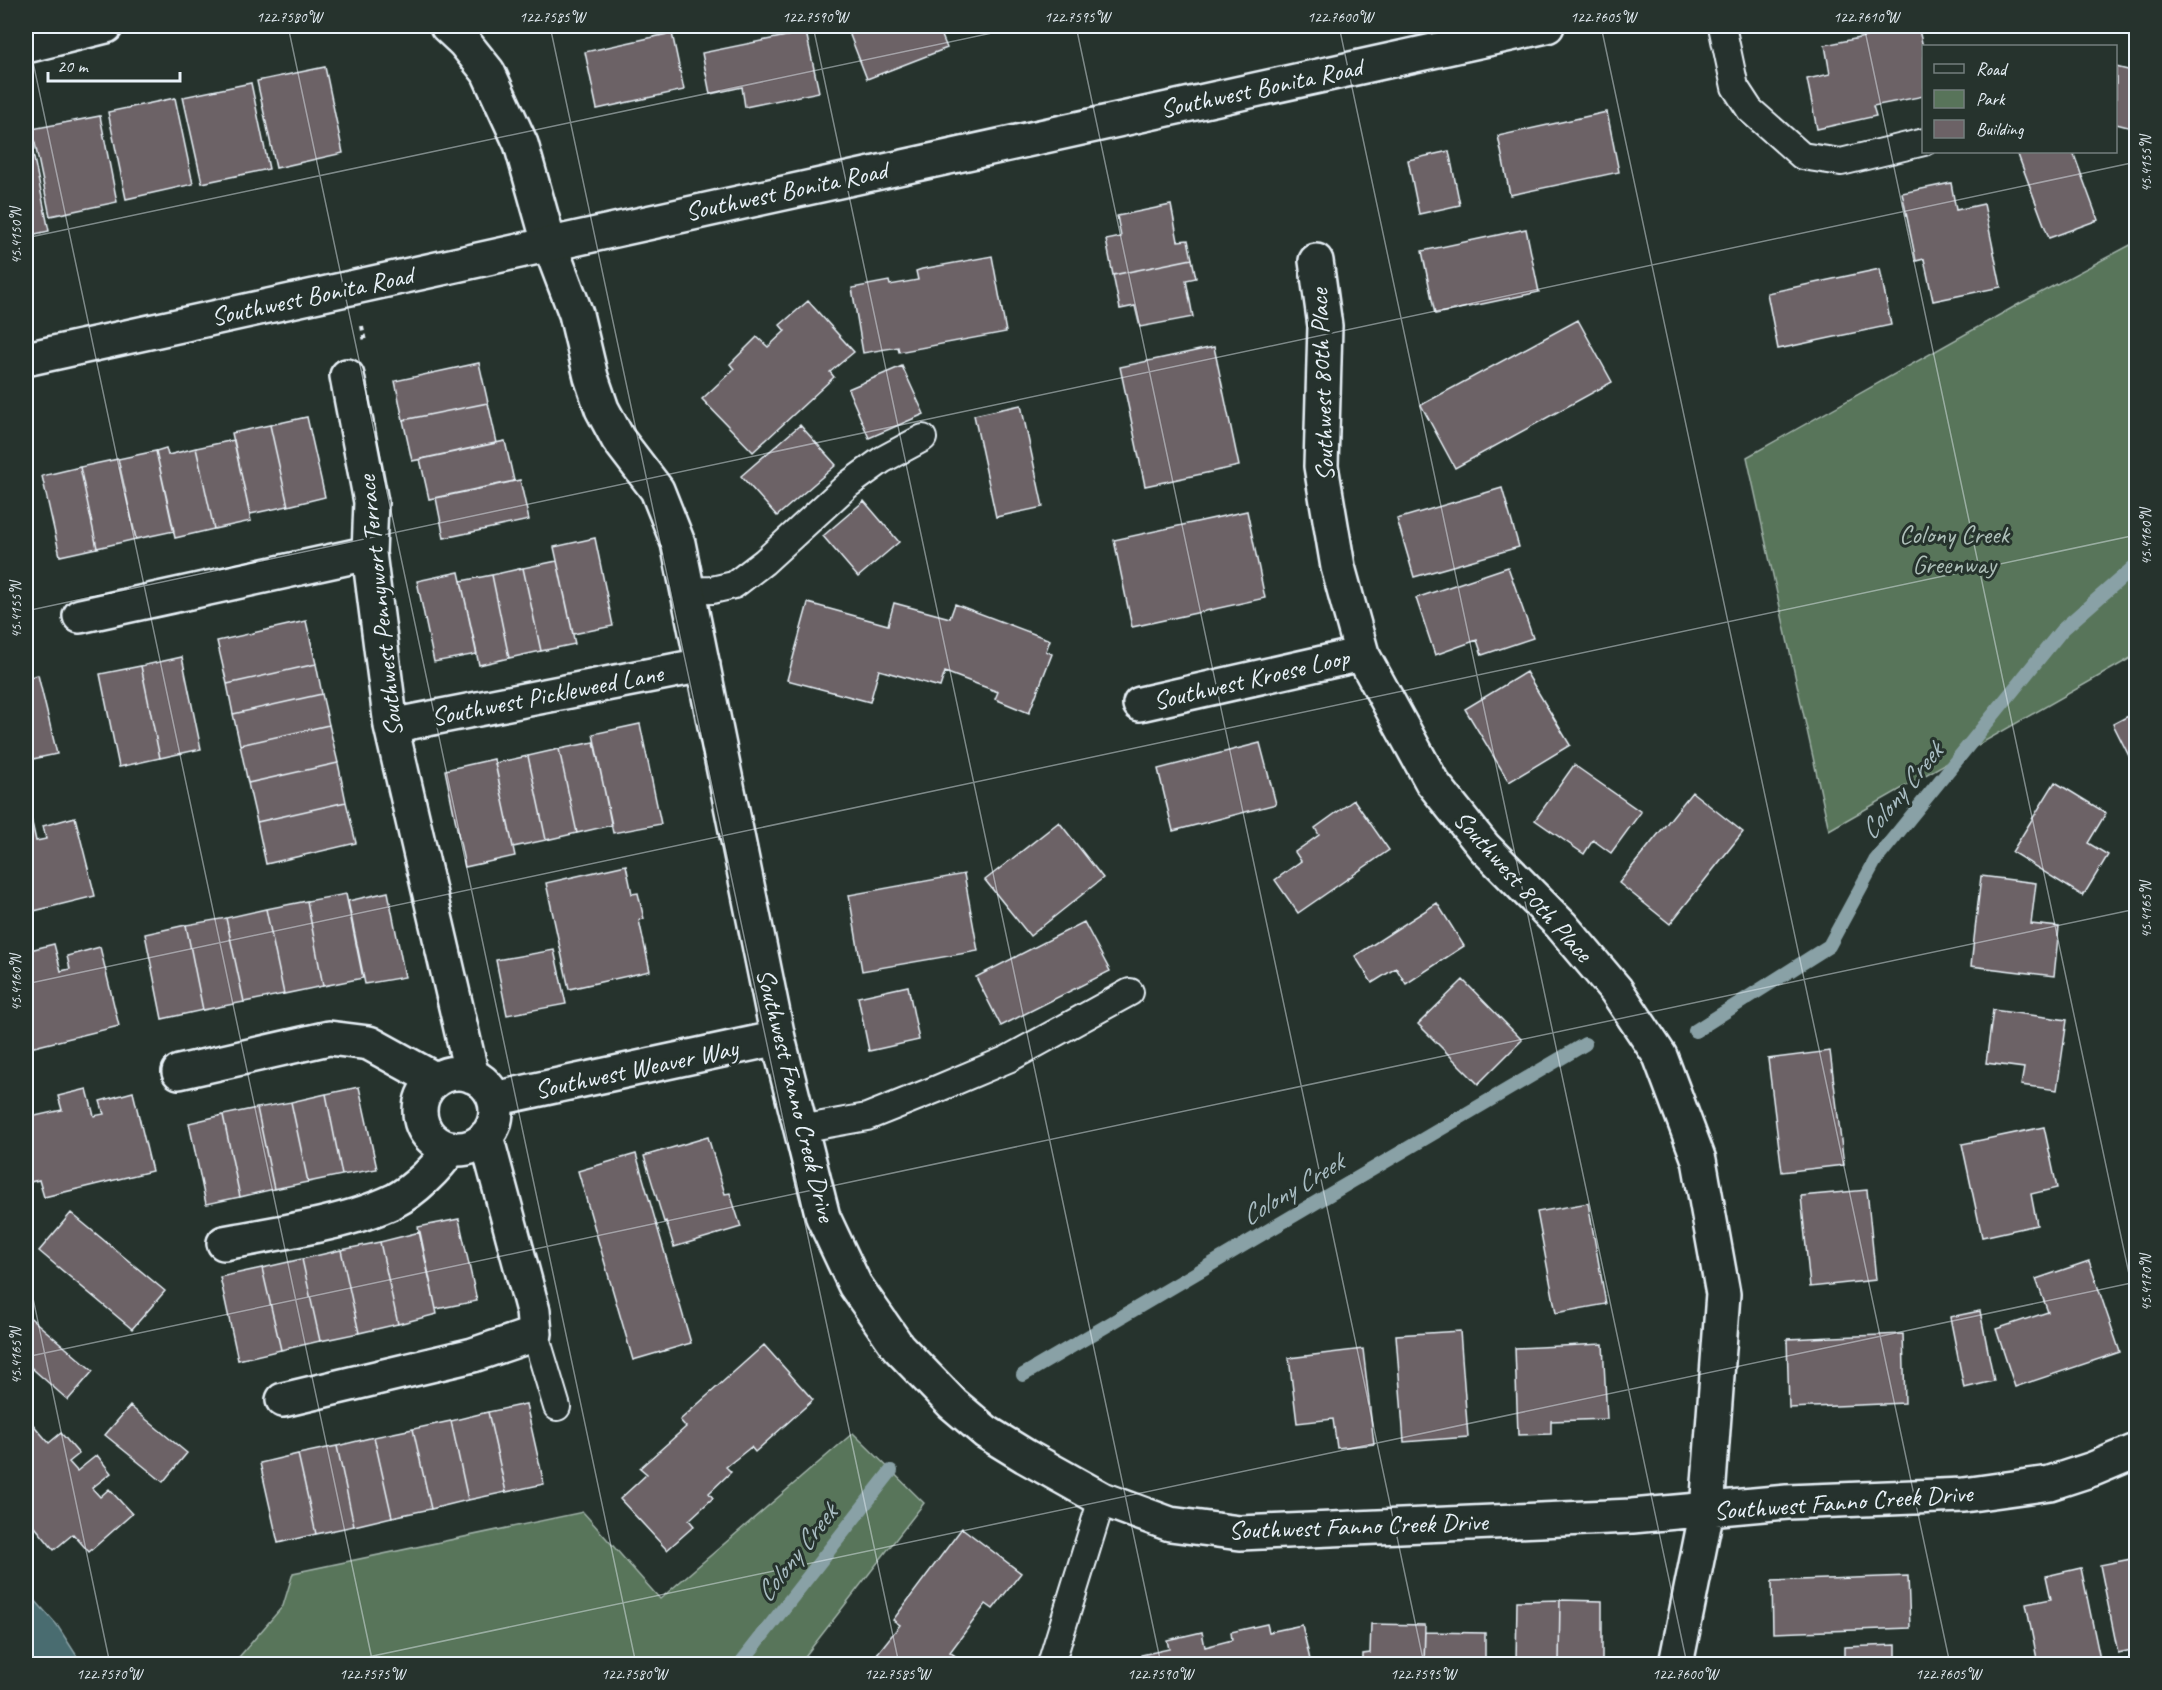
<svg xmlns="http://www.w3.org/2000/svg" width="2162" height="1690" viewBox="0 0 2162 1690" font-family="Caveat,sans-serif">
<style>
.green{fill:#58745a;stroke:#a0b2a9;stroke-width:1.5}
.water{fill:#496c70;stroke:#89a1a6;stroke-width:1.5}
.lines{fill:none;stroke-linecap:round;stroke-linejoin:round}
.stream{stroke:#89a1a6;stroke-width:14}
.building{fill:#6c6266;stroke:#e8f1f8;stroke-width:1.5}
.lane-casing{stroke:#e8f1f8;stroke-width:30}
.street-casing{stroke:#e8f1f8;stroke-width:38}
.secondary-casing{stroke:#e8f1f8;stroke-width:38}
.path{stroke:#e8f1f8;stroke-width:4;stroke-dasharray:4.5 4.5;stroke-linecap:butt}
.lane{stroke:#26332d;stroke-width:26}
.street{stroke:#26332d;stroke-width:33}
.secondary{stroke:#26332d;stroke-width:33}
.ticks{fill:none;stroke:#e8f1f8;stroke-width:1.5;stroke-opacity:0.45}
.labels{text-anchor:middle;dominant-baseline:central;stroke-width:6;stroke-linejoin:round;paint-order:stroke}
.street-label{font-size:26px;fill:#e8f1f8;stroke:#26332d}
.park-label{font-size:26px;fill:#aebfb9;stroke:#26332d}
.water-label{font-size:27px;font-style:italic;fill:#a8bcc2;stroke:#26332d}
.neatline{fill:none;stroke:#e8f1f8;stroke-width:2}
.ticks-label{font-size:15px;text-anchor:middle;fill:#e8f1f8}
</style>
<rect width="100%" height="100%" fill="#26332d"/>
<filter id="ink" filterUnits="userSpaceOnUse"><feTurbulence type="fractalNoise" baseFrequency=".0167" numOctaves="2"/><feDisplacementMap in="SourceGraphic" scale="12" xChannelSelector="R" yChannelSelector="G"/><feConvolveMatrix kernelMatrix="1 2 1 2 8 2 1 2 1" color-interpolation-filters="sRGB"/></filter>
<g filter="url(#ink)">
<path class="green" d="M2136 242V655L1829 830 1747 457 2019 304Z
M853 1433 924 1503 799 1664H233L283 1606 293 1573 583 1512 660 1599Z"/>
<path class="water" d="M26 1590 57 1625 82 1664H26Z"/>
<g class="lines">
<path class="stream" d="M1695 1031 1829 946 1875 861 2062 630 2136 565
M1023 1375 1585 1044
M740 1664 891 1471"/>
</g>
<path class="building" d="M858 26H938L947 48 867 79 848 30Z
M1918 26 1924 51V96L1873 106 1876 116 1817 129 1807 79 1830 74 1825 45Z
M806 32 819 92 745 107 742 87 710 94 702 53Z
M672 33 684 90 597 109 585 52Z
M325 67 343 153 276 168 257 81Z
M2116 67 2136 72V110L2132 128 2116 124Z
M251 83 269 169 202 183 183 97Z
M175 98 193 184 126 199 108 112Z
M1607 112 1619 172 1510 195 1498 136Z
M100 116 117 202 50 216 32 129Z
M31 144 49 231 26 236V145Z
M1449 151 1460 205 1419 214 1408 160Z
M2017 152H2073L2098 220 2049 238Z
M1951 183 1956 210 1984 204 2001 287 1933 301 1924 259 1916 261 1902 193Z
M1171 205 1178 241 1188 240 1192 259 1113 275 1106 240 1121 237 1117 216Z
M1526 229 1539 292 1435 314 1422 251Z
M992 256 1006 332 899 352 898 347 863 353 852 288 889 281 890 285 918 280 916 271 922 269Z
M1192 259 1196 278 1186 280 1193 317 1140 327 1135 306 1120 309 1113 275Z
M1880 269 1891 325 1778 349 1767 293Z
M808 301 854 352 830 372 834 377 753 452 702 399 734 369 730 364 757 337 768 347 785 331 780 325Z
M1578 320 1612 382 1455 468 1421 405Z
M1214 347 1239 466 1145 486 1120 367Z
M479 363 488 403 403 420 395 381Z
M902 366 924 414 869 438 848 389Z
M488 403 497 443 412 461 403 420Z
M1021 405 1043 507 996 517 974 415Z
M307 417 325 497 288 506 270 425Z
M270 425 288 506 250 514 232 433Z
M800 425 836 465 777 516 741 476Z
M234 440 251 521 214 529 196 448Z
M505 441 514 481 429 499 420 459Z
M166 448 168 455 196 448 214 529 175 538 156 451Z
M156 451 174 531 136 539 118 459Z
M118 459 136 539 97 548 80 467Z
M80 467 97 548 60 556 42 476Z
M520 480 529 520 444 538 436 498Z
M1502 488 1519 547 1414 577 1397 519Z
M864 501 899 542 858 577 823 536Z
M1247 511 1265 598 1132 627 1114 540Z
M595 538 613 626 573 634 554 547Z
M557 561 575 644 541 651 523 568Z
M1508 567 1533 638 1482 655 1477 640 1435 655 1416 598Z
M523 568 541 651 509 658 492 575Z
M459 572 477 654 434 662 417 581Z
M492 575 509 658 479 665 461 581Z
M808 603 888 625 894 603 950 618 955 604 1050 640 1046 651 1052 654 1029 713 995 699 998 692 945 672 940 687 879 670 870 702 787 680Z
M306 621 316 664 227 684 217 641Z
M182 657 201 749 160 758 141 666Z
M316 664 322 694 233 714 227 684Z
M141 666 160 758 119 767 100 674Z
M1526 672 1570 745 1509 782 1465 709Z
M38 675 57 754 28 760 26 748V678Z
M322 694 329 725 240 745 233 714Z
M2136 712V770L2113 724Z
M640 724 661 824 613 833 593 734Z
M329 725 338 763 248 783 240 745Z
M594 742 612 825 577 833 559 749Z
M1260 743 1276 804 1173 831 1158 769Z
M559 749 577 833 546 840 528 756Z
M528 756 546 840 513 847 495 763Z
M494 759 515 856 465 867 445 770Z
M338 763 346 802 257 822 248 783Z
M1574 765 1641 812 1611 853 1593 840 1584 854 1535 820Z
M2055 782 2106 813 2088 843 2108 855 2083 896 2012 852Z
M1692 792 1743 832 1670 924 1619 883Z
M1354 800 1389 850 1298 913 1275 880 1301 861 1295 852 1319 835 1315 828Z
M346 802 356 843 266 864 257 822Z
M30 814 36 841 46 839 43 826 75 817 95 896 26 913V815Z
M1059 822 1103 878 1030 936 985 880Z
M626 865 632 894 638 893 644 919 639 920 650 971 569 989 546 883Z
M964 874 978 951 862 971 849 895Z
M1981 876 2036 883 2031 924 2059 927 2054 976 1971 966Z
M388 892 405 977 365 984 348 901Z
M346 894 363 978 323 986 307 901Z
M307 901 323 986 284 994 266 909Z
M1437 903 1464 946 1406 984 1396 968 1372 983 1355 956Z
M266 909 284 994 244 1002 226 918Z
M226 918 244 1002 203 1010 186 925Z
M1084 922 1110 971 1001 1026 976 977Z
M186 925 203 1010 162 1019 145 934Z
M54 944 61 971 70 969 67 956 100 947 119 1026 26 1049V965L28 964 26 951Z
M554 950 566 1004 507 1015 496 960Z
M1463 980 1522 1040 1478 1084 1418 1024Z
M908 986 919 1040 869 1051 858 997Z
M1993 1010 2067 1020 2057 1090 2021 1085 2024 1068 1986 1063Z
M1830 1051 1844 1165 1782 1172 1768 1059Z
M359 1087 377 1169 342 1175 326 1094Z
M87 1089 94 1116 104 1114 100 1101 133 1092 152 1171 44 1197 39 1180 26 1183V1130L27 1129 26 1118 62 1110 58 1096Z
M326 1094 342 1175 308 1182 291 1102Z
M291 1102 308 1182 274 1189 257 1108Z
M257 1108 274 1189 240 1197 223 1115Z
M223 1115 240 1197 206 1204 189 1123Z
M2044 1127 2057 1188 2031 1194 2037 1225 1982 1237 1962 1144Z
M708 1137 725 1194 730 1193 741 1227 674 1247 666 1221 664 1222 644 1156Z
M636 1154 691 1343 633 1360 578 1171Z
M1867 1190 1876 1280 1810 1287 1801 1196Z
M1588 1203 1606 1304 1556 1313 1537 1212Z
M71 1213 165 1291 132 1329 39 1251Z
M459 1219 477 1301 436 1309 418 1227Z
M420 1232 437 1314 398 1324 380 1242Z
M380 1242 398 1324 359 1333 341 1250Z
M341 1250 359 1333 320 1341 302 1259Z
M302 1259 320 1341 281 1350 262 1268Z
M2089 1261 2120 1352 2015 1387 1996 1329 2048 1312 2036 1279Z
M262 1268 281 1350 238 1360 220 1277Z
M1980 1311 1994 1381 1964 1388 1950 1317Z
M26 1314 93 1371 68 1400 26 1363Z
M1460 1331 1468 1437 1404 1442 1396 1335Z
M1903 1334 1905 1403 1789 1408 1787 1339Z
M1603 1344 1607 1419 1551 1421V1434L1518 1435 1515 1348Z
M764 1345 813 1400 755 1452 751 1447 726 1467 731 1472 709 1493 713 1498 689 1520 694 1526 667 1550 620 1499 647 1474 640 1468 686 1427 680 1420Z
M1363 1349 1374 1444 1337 1448 1333 1419 1297 1423 1289 1358Z
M526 1404 544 1484 506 1492 488 1412Z
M130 1406 187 1453 163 1482 105 1435Z
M488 1412 506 1492 468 1500 451 1421Z
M30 1421 49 1443 61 1433 79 1454 69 1462 77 1471 97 1455 111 1473 92 1488 100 1497 109 1489 132 1514 89 1552 73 1534 54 1550 26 1516V1424Z
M451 1421 468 1500 431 1509 413 1429Z
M413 1429 431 1509 392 1517 374 1437Z
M374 1437 392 1517 354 1526 337 1446Z
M337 1446 354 1526 316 1534 298 1454Z
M298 1454 316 1534 278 1543 260 1463Z
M962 1528 1021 1573 993 1609 986 1604 950 1652 961 1660 957 1664H869L900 1625 893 1620Z
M2136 1558V1649L2118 1653 2100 1565Z
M2081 1568 2101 1664H2038L2026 1604 2051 1599 2046 1576Z
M1908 1576 1910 1628 1773 1633 1772 1581Z
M1560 1600 1559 1664H1516L1517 1601Z
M1560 1600 1602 1601V1664H1559Z
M1267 1624 1269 1632 1302 1625 1311 1664H1128L1142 1661 1141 1655 1169 1649 1167 1640 1202 1632 1205 1647 1232 1640 1231 1632Z
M1371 1624 1425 1625 1424 1664H1363V1654L1370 1653Z
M1425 1632 1485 1633V1664H1491H1424Z
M1896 1645V1664H1811V1660L1844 1658V1647Z"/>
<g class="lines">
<g class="lane-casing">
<path id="lane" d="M1722 26 1735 87 1750 110 1802 156 1841 162 1924 142
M687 591 712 590 734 585 764 562 849 484 882 460 923 438
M800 1129 867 1117 937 1089 1008 1059 1130 992
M535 1334 557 1407
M1051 1664 1102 1499"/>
</g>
<g class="street-casing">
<path id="street" d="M447 26 464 42 488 72 521 144 549 243 576 314 591 377 602 409 618 439 657 490 678 543 778 1038 823 1217 855 1285 898 1347 953 1404 986 1432 1025 1456 1102 1499 1170 1524 1240 1533 1632 1516 1787 1502 1964 1495 2050 1483 2093 1469 2136 1451
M26 46 106 26
M1316 261 1325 326 1321 466 1338 567 1362 654 1432 782 1484 847 1561 925 1616 990 1660 1056 1699 1160 1723 1294 1707 1510 1676 1664
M347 376 371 502 369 553 391 726 472 1076
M80 616 369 553
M1140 704 1362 654
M391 726 703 665
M179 1072 329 1038 369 1043 436 1080
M420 1111a38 38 0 1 1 76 0a38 38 0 1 1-76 0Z
M494 1099 778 1038
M224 1243C277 1233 346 1224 394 1201 415 1190 437 1168 451 1148
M283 1400 473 1355 535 1334 533 1311 486 1136"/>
</g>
<g class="secondary-casing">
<path id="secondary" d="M26 359 1547 26"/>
</g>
<path class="path" d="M362 326 365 342"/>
<use href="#lane" class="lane"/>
<use href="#street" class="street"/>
<use href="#secondary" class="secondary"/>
</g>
</g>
<path class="ticks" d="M288 26 636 1664M550 26 899 1664M813 26 1161 1664M1076 26 1424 1664M1339 26 1687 1664M1601 26 1950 1664M1864 26 2136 1307M2127 26 2136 71M26 29 373 1664M26 238 1025 26M26 611 2136 162M26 984 2136 535M26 1265 110 1664M26 1357 2136 909M335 1664 2136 1282M2091 1664 2136 1655"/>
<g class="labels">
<g class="street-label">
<text transform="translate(1261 88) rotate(-12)">Southwest Bonita Road</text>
<text transform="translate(786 191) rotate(-12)">Southwest Bonita Road</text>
<text transform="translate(312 296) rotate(-12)">Southwest Bonita Road</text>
<text transform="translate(1322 385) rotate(-92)">Southwest 80th Place</text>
<text transform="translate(380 606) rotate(-96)">Southwest Pennywort Terrace</text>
<text transform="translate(1251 679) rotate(-13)">Southwest Kroese Loop</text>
<text transform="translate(547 695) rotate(-11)">Southwest Pickleweed Lane</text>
<text transform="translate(1523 886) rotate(48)">Southwest 80th Place</text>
<text transform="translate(636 1069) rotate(-12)">Southwest Weaver Way</text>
<text transform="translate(796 1095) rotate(76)">Southwest Fanno Creek Drive</text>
<text transform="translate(1843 1502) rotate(-4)">Southwest Fanno Creek Drive</text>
<text transform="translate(1358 1526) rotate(-2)">Southwest Fanno Creek Drive</text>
</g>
<g class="park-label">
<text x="1954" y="534">Colony Creek<tspan x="1954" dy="30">Greenway</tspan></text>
</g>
<g class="water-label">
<text transform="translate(1901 791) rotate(-51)">Colony Creek</text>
<text transform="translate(1292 1189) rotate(-31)">Colony Creek</text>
<text transform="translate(796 1553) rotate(-52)">Colony Creek</text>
</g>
</g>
<rect width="2162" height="1690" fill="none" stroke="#26332d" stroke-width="66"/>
<rect x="1922" y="45" width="195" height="108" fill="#26332d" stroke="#747f7e" stroke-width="1.5"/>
<rect x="1934" y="64" width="30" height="9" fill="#26332d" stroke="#747f7e" stroke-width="1.5"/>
<text x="1976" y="75" font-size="18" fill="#e8f1f8">Road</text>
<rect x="1934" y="90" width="30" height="18" fill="#58745a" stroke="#747f7e" stroke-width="1.5"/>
<text x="1976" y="105" font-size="18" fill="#e8f1f8">Park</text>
<rect x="1934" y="120" width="30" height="18" fill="#6c6266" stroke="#747f7e" stroke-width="1.5"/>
<text x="1976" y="135" font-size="18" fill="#e8f1f8">Building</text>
<path d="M48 72v9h132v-9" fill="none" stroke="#e8f1f8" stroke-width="3"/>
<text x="57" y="72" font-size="18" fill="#e8f1f8" stroke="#26332d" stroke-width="4.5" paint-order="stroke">20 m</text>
<rect x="33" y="33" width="2096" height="1624" class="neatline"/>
<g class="ticks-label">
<text x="289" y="22">122.7580°W</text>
<text x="552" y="22">122.7585°W</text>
<text x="815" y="22">122.7590°W</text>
<text x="1077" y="22">122.7595°W</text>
<text x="1340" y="22">122.7600°W</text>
<text x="1603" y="22">122.7605°W</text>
<text x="1866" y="22">122.7610°W</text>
<text transform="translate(2146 164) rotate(-90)" y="5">45.4155°N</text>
<text transform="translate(16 236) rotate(-90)" y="5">45.4150°N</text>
<text transform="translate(2146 537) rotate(-90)" y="5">45.4160°N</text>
<text transform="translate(16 610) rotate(-90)" y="5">45.4155°N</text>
<text transform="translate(2146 910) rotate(-90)" y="5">45.4165°N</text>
<text transform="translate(16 983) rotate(-90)" y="5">45.4160°N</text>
<text transform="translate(2146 1283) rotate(-90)" y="5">45.4170°N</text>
<text transform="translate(16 1356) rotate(-90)" y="5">45.4165°N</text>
<text x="109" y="1679">122.7570°W</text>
<text x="372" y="1679">122.7575°W</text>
<text x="634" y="1679">122.7580°W</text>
<text x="897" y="1679">122.7585°W</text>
<text x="1160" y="1679">122.7590°W</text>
<text x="1423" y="1679">122.7595°W</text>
<text x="1685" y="1679">122.7600°W</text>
<text x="1948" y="1679">122.7605°W</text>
</g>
</svg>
